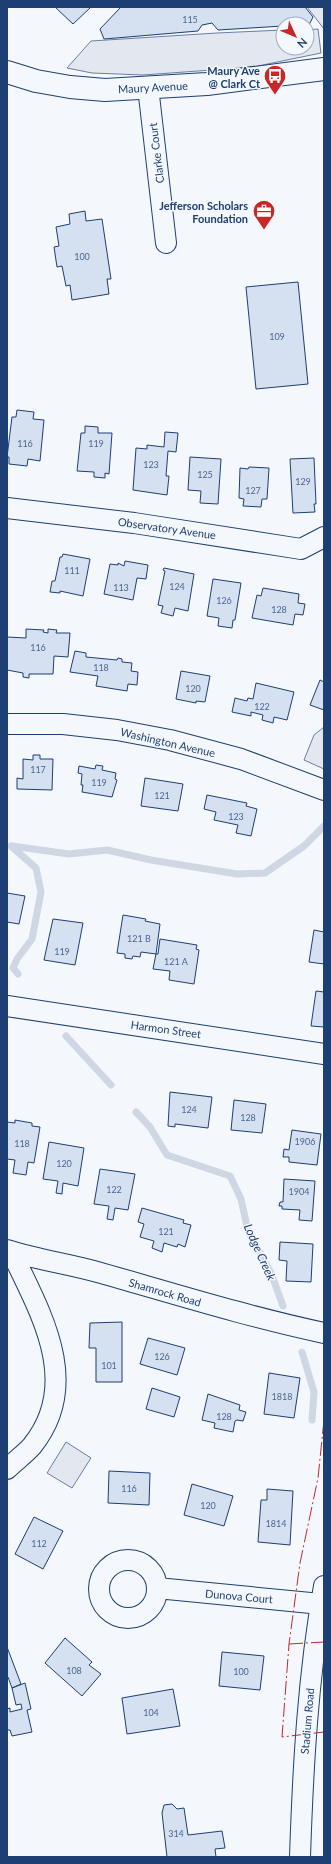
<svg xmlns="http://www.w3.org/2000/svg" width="331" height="1864" viewBox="0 0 331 1864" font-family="Lato,sans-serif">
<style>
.parking{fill:#e3e8f0;stroke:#687fa3}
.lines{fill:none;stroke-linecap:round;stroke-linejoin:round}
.stream{stroke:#cfd7e4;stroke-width:7}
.building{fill:#d5e0f0;stroke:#1d3f73}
.street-casing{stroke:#1d3f73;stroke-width:22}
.secondary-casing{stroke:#1d3f73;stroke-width:24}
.street{stroke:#f4f7fb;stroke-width:20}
.secondary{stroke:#f4f7fb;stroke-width:22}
.power{stroke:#c62828;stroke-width:1;stroke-dasharray:14 3 2 3;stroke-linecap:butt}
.labels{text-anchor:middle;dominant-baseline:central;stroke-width:3;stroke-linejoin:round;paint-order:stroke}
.number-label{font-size:9px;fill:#4b6792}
.poi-label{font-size:11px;font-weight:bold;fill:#1d3f73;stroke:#f4f7fb;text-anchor:end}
.street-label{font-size:11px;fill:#1d3f73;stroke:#f4f7fb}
.water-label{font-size:12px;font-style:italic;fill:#1d3f73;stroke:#f4f7fb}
</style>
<rect width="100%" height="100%" fill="#f4f7fb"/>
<path class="parking" d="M307 7H324V29Z
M318 29 321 53 253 67 143 75 92 73 67 68 91 41 217 33 283 30V48H307V30Z
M324 727V769L304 760 314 735Z
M66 1442 91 1458 72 1488 47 1473Z"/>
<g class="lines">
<path class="stream" d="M11 846 36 868 41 892 32 939 17 959 13 968 18 974
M12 846 69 854 107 850 151 860 237 874 265 873 304 846 324 826
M66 1036 111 1085
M136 1112 150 1127 167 1155 230 1176 241 1199 248 1231 271 1273 283 1306
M302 1352 314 1392 312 1420"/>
</g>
<path class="building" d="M55 7H91L73 24Z
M121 7H305L313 17 309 25 283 24V26L218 30 212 23 202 25 198 31 104 39 100 29Z
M85 211 86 221 102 219 111 279H107L109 294 72 300 70 285 66 286 62 266 57 267 54 247 59 246 56 227 70 224 69 214Z
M298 282 308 384 256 389 246 287Z
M17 410 34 412 33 419 44 420 40 461 28 459 27 466 9 464V457H7L12 417H16Z
M85 426 98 427V433H112L109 474 105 473V478L94 477V472L77 471 81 433H85Z
M165 432 178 433 176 452 168 451 166 476H169L167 495 133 490 136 448 147 449V445L164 447Z
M190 457 221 459 218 504 200 503 201 491 188 490Z
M314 458 316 504H314L315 512 293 513 290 459Z
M249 467 269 468 267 499H262L261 507 243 506 244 499 239 498 240 468 248 469Z
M63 554 90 559 83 596 60 591V593L50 592 52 581H55L60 557H62Z
M125 561 148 565 146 579 137 578 133 600 104 594 110 564 118 565V563L124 566Z
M164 568 194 574 188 611 175 608 173 616 161 613 163 606 158 605 165 571 163 570Z
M213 579 241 583 235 620H233L232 628 218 626 219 618 207 616Z
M263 588 299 594 298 603 305 604 303 615 295 614 293 625 252 618 257 595 261 596Z
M26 629 44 630 43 632 48 633V629L57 630 56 633H70L68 657 54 656 53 674H29V678L23 677V673L7 670V637L26 638Z
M75 651 86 653V657L117 660 118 658 122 659V662L132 663 131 671 138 672 137 685 128 684 127 691 96 686 98 676 70 672Z
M181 671 210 676 205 702 196 701V703L176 699Z
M320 680 324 682V710L310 705Z
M256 683 294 692 287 720 274 717 273 723 262 720 263 715 251 712V716L232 712 235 698 247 701 248 698 253 699Z
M33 755H40V759H53L52 790 17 789V778L23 779V759L33 760Z
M96 765 103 766 102 770 116 773 115 779 117 780 112 797 82 792 83 785H81L82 774 78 773 79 766 95 769Z
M145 778 183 784 178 811 141 806Z
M207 795 247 803 246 806 257 809 251 836 236 833 238 825 214 820 216 812 204 809Z
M7 893 25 896 19 924 7 922Z
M123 915 146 919 145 921 160 924 156 954 141 952 140 957 133 956 132 959 125 958V954L117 953Z
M53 919 83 923 75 965 44 960Z
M314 930 324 932V964L309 962Z
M160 939 197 945 196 949 199 950 194 984 169 980 170 971 153 969 156 954H158Z
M316 991 324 992V1027L311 1026Z
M170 1092 212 1097 208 1128 175 1124V1127L168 1126Z
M234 1100 266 1104 262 1133 231 1130Z
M15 1120 32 1123V1126L40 1127 34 1163 28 1162 26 1175 13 1173 15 1160 7 1159V1122L15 1123Z
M292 1130 321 1134 317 1165 289 1162V1157H283L284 1149 289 1150Z
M49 1142 84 1148 78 1186 63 1183 62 1194 56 1193 58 1181 43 1179Z
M100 1169 135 1174 128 1210 115 1208 113 1220 107 1219 109 1206 94 1204Z
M284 1179 315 1181 312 1221 299 1220 300 1210 282 1209V1206H279L280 1202H283Z
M142 1208 184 1220 183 1223 191 1225 185 1247 178 1244 177 1247 164 1243 162 1252 152 1248 154 1241 140 1237 144 1224 138 1222Z
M280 1242 313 1244 311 1282 286 1281 287 1261 279 1260Z
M122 1322V1382H96V1348H89L90 1323Z
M148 1338 185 1348 177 1375 140 1364Z
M269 1373 300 1378 294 1418 264 1414Z
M152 1388 180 1397 174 1417 146 1409Z
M208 1394 240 1405 239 1410 246 1412 243 1421 237 1420 235 1421 233 1432 214 1428 215 1423 202 1420Z
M109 1471 150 1473 149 1505 108 1503Z
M192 1484 233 1496 224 1526 184 1515Z
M267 1489 293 1491 290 1545 258 1542 261 1500H267Z
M34 1517 63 1531 43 1569 15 1554Z
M65 1638 92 1662 89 1665 101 1674 82 1696 45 1663Z
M7 1647 21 1684 12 1688 8 1677H7Z
M222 1652 264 1656 260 1690 219 1686Z
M25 1683 31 1709 27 1710 32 1732 12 1736 10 1730H7V1709L10 1708V1712L22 1709 21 1704 16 1705 12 1688Z
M173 1689 180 1726 127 1734 122 1698Z
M172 1804 177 1809 184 1808 188 1835 222 1831 225 1848 215 1849 216 1857H167L162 1813 164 1805Z"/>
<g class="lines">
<g class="street-casing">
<path id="street" d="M148 87 166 243
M7 508 134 523 301 549 324 537
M7 724H63L117 730 170 740 241 759 324 790
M7 1006 324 1054
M7 1250C38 1260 70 1264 101 1273 175 1294 249 1317 324 1333
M7 1469C15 1461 25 1454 32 1446 83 1383 40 1312 11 1251
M99 1589a29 29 0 1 1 58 0a29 29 0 1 1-58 0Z
M157 1588 321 1604
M300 1857C303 1766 308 1676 324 1586"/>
</g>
<g class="secondary-casing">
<path id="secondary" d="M7 72 36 81 70 87 105 90 207 84 324 69"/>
</g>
<use href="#street" class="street"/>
<use href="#secondary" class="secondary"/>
<path class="power" d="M324 1420 318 1478 300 1563 289 1644 282 1737 324 1732
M289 1644 324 1642"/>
</g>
<defs>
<g id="bus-pin" transform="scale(1.15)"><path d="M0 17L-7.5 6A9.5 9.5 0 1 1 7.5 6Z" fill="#c62828" stroke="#f4f7fb"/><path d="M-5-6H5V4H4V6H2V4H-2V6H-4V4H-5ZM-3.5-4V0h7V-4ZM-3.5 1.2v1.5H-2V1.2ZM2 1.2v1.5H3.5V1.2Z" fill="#fff"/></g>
<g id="office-pin" transform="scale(1.15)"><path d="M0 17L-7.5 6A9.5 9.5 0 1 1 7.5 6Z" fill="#c62828" stroke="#f4f7fb"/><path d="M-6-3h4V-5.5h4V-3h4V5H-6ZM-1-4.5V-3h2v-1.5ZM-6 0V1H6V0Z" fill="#fff"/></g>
</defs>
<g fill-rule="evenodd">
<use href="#bus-pin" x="275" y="76"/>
<use href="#office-pin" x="264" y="211"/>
</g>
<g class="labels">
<g class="number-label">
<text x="190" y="19">115</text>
<text x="82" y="256">100</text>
<text x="277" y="336">109</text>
<text x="25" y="443">116</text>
<text x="96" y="443">119</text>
<text x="151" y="464">123</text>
<text x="205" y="474">125</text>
<text x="303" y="481">129</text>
<text x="253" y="490">127</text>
<text x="72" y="570">111</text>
<text x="177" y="586">124</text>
<text x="121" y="587">113</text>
<text x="224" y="600">126</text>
<text x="279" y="609">128</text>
<text x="38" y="647">116</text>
<text x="101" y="667">118</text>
<text x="193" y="688">120</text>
<text x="262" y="706">122</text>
<text x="38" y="769">117</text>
<text x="99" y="782">119</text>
<text x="162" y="795">121</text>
<text x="236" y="816">123</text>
<text x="139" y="938">121 B</text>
<text x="62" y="951">119</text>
<text x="176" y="961">121 A</text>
<text x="189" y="1109">124</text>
<text x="248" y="1117">128</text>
<text x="305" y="1141">1906</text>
<text x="22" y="1143">118</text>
<text x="64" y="1163">120</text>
<text x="114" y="1189">122</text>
<text x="299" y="1191">1904</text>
<text x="166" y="1231">121</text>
<text x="162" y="1356">126</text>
<text x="109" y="1365">101</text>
<text x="282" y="1396">1818</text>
<text x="224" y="1416">128</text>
<text x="129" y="1488">116</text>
<text x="208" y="1505">120</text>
<text x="276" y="1523">1814</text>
<text x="39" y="1543">112</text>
<text x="74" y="1670">108</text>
<text x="241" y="1671">100</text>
<text x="151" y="1712">104</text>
<text x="176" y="1833">314</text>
</g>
<g class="poi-label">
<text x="260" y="70">Maury Ave<tspan x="260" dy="13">@ Clark Ct</tspan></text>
<text x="248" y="205">Jefferson Scholars<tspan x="248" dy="13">Foundation</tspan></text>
</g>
<g class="street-label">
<text transform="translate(153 87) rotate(-3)">Maury Avenue</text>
<text transform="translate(156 153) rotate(-97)">Clarke Court</text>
<text transform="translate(167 528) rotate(8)">Observatory Avenue</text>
<text transform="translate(168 742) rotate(13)">Washington Avenue</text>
<text transform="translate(166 1029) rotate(8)">Harmon Street</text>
<text transform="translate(165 1292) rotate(16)">Shamrock Road</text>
<text transform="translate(239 1596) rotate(5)">Dunova Court</text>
<text transform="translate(307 1721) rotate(-85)">Stadium Road</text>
</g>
<g class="water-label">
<text transform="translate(260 1252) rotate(66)">Lodge Creek</text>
</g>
</g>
<rect width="331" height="1864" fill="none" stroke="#1d3f73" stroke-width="16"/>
<g transform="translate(295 36) rotate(134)"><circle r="19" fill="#f4f7fb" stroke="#9eadc5"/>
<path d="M0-3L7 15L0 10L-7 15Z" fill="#c62828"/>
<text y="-6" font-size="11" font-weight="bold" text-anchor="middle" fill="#1d3f73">N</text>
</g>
</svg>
